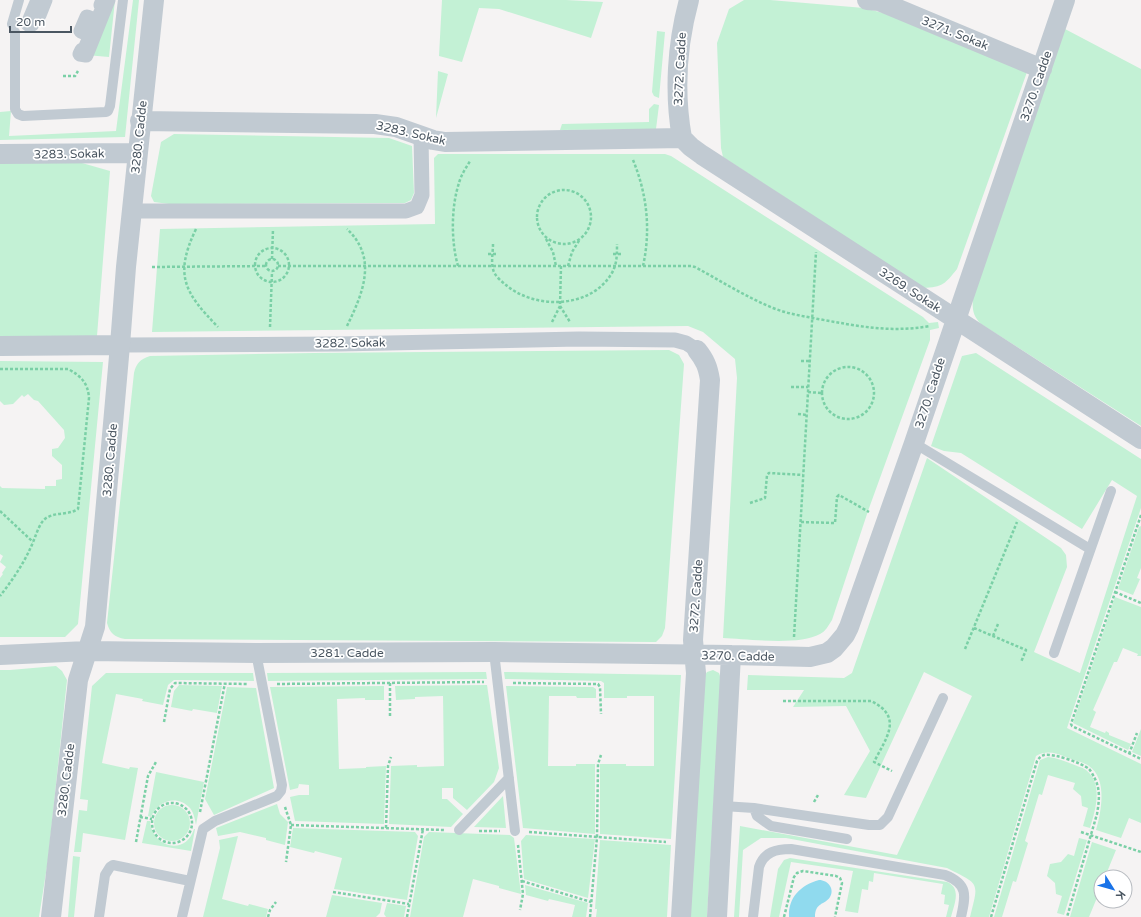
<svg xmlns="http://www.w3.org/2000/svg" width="1141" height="917" viewBox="0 0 1141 917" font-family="'Varela Round',sans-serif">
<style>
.green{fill:#c3f1d5}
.water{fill:#90daee}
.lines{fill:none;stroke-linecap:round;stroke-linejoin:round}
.path{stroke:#7ad0a6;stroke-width:2.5;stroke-dasharray:3 2;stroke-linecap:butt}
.service{stroke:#c1cad2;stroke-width:10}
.pedestrian{stroke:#c1cad2;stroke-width:15}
.minor{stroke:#c1cad2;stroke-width:20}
.labels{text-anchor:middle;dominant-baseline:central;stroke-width:3.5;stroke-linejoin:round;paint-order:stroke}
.street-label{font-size:12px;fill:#4a5661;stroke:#fff}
</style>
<rect width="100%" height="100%" fill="#f5f3f3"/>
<path class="green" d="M108 0H115L109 57 86 55Z
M133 0H139L125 137 0 140V112L11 111 9 136 116 131Z
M442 0H566L603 2 591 38 499 9 479 8 462 62 439 56Z
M744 0H770L864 8 887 14 1027 72 957 269C945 284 943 287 923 288L723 157 721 148 717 43 729 9Z
M1065 29 1141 69V426L981 324C973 316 972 309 973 298Z
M657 31 665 32 659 98 654 96 652 92Z
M438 71 448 74 436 118Z
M654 104 659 105 656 129 560 130 562 124 649 122V109Z
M174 134 389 138 412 146 414 193 411 200 405 203 169 204 154 202 151 196 161 142Z
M438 154H665L671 156 923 317 929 323 938 322 939 328 930 330V340L868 511 832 620C828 626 826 631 820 634 799 646 748 639 723 638L737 378 735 359 703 332 688 326 152 332 160 229 435 224 434 158Z
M0 161 82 163 110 171 97 336H0Z
M669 350 679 355 684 364 665 628 662 636 656 642 125 639C114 637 110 633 107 623L134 373C136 364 140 359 150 356L314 353Z
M976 353 1141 459V508L1067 728 1141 764V823L1129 818 1121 838 1096 830C1101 812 1108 779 1089 766 1083 762 1073 760 1066 757 1055 753 1047 750 1036 756L989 917H970C979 881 980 885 947 868L786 838H761L743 850 739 917H734L740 826 897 855 972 696 924 672 866 798 844 795 870 751 846 706 793 707 804 690H747L748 675 844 678 852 673 927 458 1061 548 1066 555 1067 567 1034 652 1080 673 1137 496 1112 480 1082 529 961 453 944 451 931 446 962 356Z
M0 361 103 362 78 624 65 637H0V578L3 574 2 573 6 567 0 562 3 556 0 554V486L2 488 45 489V486H56V480L62 479V465L52 456V449L58 448 65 438 64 430 38 401 34 400 28 394 24 397 22 395 13 404 4 405 0 401Z
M1141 526V568L1137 578 1140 579 1133 595 1118 589 1139 527Z
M1115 597 1141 607V656H1137L1138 654 1123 648 1117 662H1114L1093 710 1096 712 1090 727 1105 733 1106 731 1109 733V735L1131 744 1128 750 1073 723Z
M56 666 62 671 67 680 48 860 39 917H0V670H10Z
M713 670 719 673 721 679 707 917H689L705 675 707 672Z
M486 672 487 679 268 681 267 673Z
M504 672 681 675 671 839 600 834V764H626V766H654V696H627V698H604V683L601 681 505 679Z
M106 673H253L254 681 174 680 168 685 163 705 142 701 143 699 116 694 102 763 129 769 130 767 138 768 125 840 83 833 81 852H74L79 810 87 811 88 800 80 799 92 686Z
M179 685 222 686 217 713 193 709 192 711 171 707 174 691Z
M487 685 499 768 494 782 467 810 453 798V788H442V799H447L463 814 451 827 389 824 391 766 417 765V767L444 766 443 696 415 697V699L396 700 395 686Z
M384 686V700H365V698L337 699 339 769 366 768V767L386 766 384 824 295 821 290 797 299 795H309V785L299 784 298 788 290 790 270 687Z
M506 686 593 687 596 689V698H577L576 696H549L548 766H576V764H595V834L523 828Z
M227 687 256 688 274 788 214 815 205 799Z
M1141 729V756L1132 752Z
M1048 757C1057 758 1064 761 1072 764 1076 766 1082 767 1086 770 1104 784 1095 811 1090 828L1083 826 1088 808 1082 806 1081 796 1073 789 1075 783 1048 775 1042 795 1039 794 1025 841 1028 843 1016 882 1013 881 1002 917H994L1040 760Z
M156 772 204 782 196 825C195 820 194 813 190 808 177 794 157 801 151 817L148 816Z
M503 796 506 828 474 827Z
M277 804 280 814 288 822 285 845 266 840V838L240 832 218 836 216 828Z
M154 823a18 18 0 1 1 36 0a18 18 0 1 1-36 0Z
M147 821H150C152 848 186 856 194 829H195L191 851 142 843Z
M293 828 415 832 418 836 407 900 334 889 342 858 315 851 314 853 290 847Z
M429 832 510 835 514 838 521 894 499 888V886L473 879 463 917H410L424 837Z
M526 835 595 839 588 898 524 879 521 841Z
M238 836 222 899 248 906 249 904 268 909 266 917H203L220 848 219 840Z
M1079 838 1087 840 1064 915 1057 913 1062 896 1056 894 1055 883 1047 876 1050 864 1061 862 1068 854 1074 856Z
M600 840 671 845 667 917H596L597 909H595Z
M1092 842 1116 850 1105 877H1101V888L1089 917H1070Z
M73 856 80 857 74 917H68Z
M790 858 947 882C962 888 954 905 951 917H946L949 905 944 904 945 895 941 894 943 884 874 873 873 882 869 881 868 890 862 889 858 913 845 911 853 871 791 862 779 917H770L778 869 784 860Z
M525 885 588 903 586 917H572L575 905 549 899 548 901 526 895Z
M332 895 382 903 380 913 376 917H326Z
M387 903 406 906 404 917H386L384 914Z"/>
<path class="water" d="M819 880C828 880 835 889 830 897 825 905 815 902 815 917H789C788 897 801 885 819 880Z"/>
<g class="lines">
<path class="path" d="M63 76H75L78 71
M633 160C647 194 651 230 643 266
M537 217a27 27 0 1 1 54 0a27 27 0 1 1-54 0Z
M196 229C174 275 184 292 218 327
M546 239 553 252 556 266
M493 244C493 252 491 261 493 269 494 275 501 281 506 285 534 309 588 309 610 276 617 266 617 256 617 244
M255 265a17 17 0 1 1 34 0a17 17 0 1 1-34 0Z
M488 254H497
M613 254H621
M266 265a6 6 0 1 1 12 0a6 6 0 1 1-12 0Z
M272 259 273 229
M278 266H691L695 267C721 281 746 297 773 308 788 314 803 316 818 319 858 326 889 333 930 326
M458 266C451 242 451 207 459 183 461 175 466 168 470 161
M561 266 560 306 570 322
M568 266 572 252 580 239
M152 267 266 266
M552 322 560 306
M347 326C363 293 378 258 347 229
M270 327 272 272
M801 361H810
M822 393a26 26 0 1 1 52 0a26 26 0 1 1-52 0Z
M0 369H68C81 376 88 383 89 398L78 509C69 515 58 512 48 517 41 520 38 530 35 537 27 559 14 578 0 596
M791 387H808
M808 392 821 393
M798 414 807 415
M750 503 765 498 767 475 769 473 803 475
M0 511 33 542
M1141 515 1071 724 1072 726 1141 759
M801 522 835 523 837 497 839 495 869 512
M1115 592 1141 603
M974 628 1026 650 1021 662
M993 636 998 624
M794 637 816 252
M965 649 1017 522
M390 683V716
M513 683 598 684 600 687 601 714
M277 684 484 682
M783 701H871C904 717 886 738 874 762L892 771
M164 722 170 689 175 683 248 684
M1129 754 1137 733
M814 802 818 795
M152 823a20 20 0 1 1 40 0a20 20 0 1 1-40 0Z
M285 807 291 825 286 862
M200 812 225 683
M140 817 152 819
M291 825 444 830
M386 828 388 766 391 757
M479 831H500
M529 832 666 842
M1081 832 1141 852
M136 842 148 776 156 762
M518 845 523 894 520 910
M522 881 591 902
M333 892 409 904
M268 917 270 910 276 902
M407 917 423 829
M590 917 597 837 598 764 601 755
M784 917 794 877 797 873 803 871 836 876 840 878 842 883 835 917
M991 917 1037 761C1039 758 1041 756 1044 755 1053 753 1082 763 1089 769 1091 771 1093 775 1094 777 1101 789 1099 802 1097 814L1067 917"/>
<path class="service" d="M12 24 19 0
M15 32V109L18 114 23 116 106 112 108 111 110 106 123 0
M914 443 1090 549
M494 652 515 831
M1054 653 1111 491
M723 806 754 808 869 825H880L888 817 943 698
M754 808 757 816 771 826 847 839
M459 830 509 778
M99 917 105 875 110 867 113 865 190 881
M182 917 203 829 215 821 277 796 281 791 282 785 256 653
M753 917 759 867C764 852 776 849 791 849L945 875C968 884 966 895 961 917"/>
<path class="pedestrian" d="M38 0 28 24H32L36 14 39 15 45 0
M103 0 101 5 104 6 97 21 87 17 81 31 91 35 84 51 82 50 80 54 86 55 108 0
M132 211H406L417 207 422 195 421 136
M120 345 339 344 579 339 675 340 686 343 697 350"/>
<path class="minor" d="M867 0 879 1 1042 69
M140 121 375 124 396 127 433 140 445 142 682 138
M682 138 691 147 702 155 1141 439
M682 138C674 93 677 44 689 0
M0 154 137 153
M0 346 120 345
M0 655 87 651 256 653 494 652 731 655 810 657 827 653 834 648 845 635 849 627 914 443 1065 0
M51 917 78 680 95 627 120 345 126 267 154 0
M681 917 696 673 693 640 710 380C708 367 705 360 697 350
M717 917 731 655"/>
</g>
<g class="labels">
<g class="street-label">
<text transform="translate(955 33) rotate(22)">3271. Sokak</text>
<text transform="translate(680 69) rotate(-87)">3272. Cadde</text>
<text transform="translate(1036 86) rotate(-71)">3270. Cadde</text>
<text transform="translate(411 133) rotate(13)">3283. Sokak</text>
<text transform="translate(139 137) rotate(-84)">3280. Cadde</text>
<text transform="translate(69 154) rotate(-1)">3283. Sokak</text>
<text transform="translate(910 290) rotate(33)">3269. Sokak</text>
<text transform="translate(350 343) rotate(-1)">3282. Sokak</text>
<text transform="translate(930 393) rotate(-72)">3270. Cadde</text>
<text transform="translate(110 460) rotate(-85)">3280. Cadde</text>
<text transform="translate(696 596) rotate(-86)">3272. Cadde</text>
<text x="347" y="653">3281. Cadde</text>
<text transform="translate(738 656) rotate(1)">3270. Cadde</text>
<text transform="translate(66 780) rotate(-83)">3280. Cadde</text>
</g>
</g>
<g transform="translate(1113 889) rotate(127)"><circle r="19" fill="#ffffff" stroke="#b7bbc0"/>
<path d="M0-3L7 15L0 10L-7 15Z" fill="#1a73e8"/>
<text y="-6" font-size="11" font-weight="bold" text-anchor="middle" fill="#4a5661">K</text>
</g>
<path d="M10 26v6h61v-6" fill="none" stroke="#4a5661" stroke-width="2"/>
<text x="16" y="26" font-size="12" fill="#4a5661" stroke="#ffffff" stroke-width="3" paint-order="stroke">20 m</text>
</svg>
